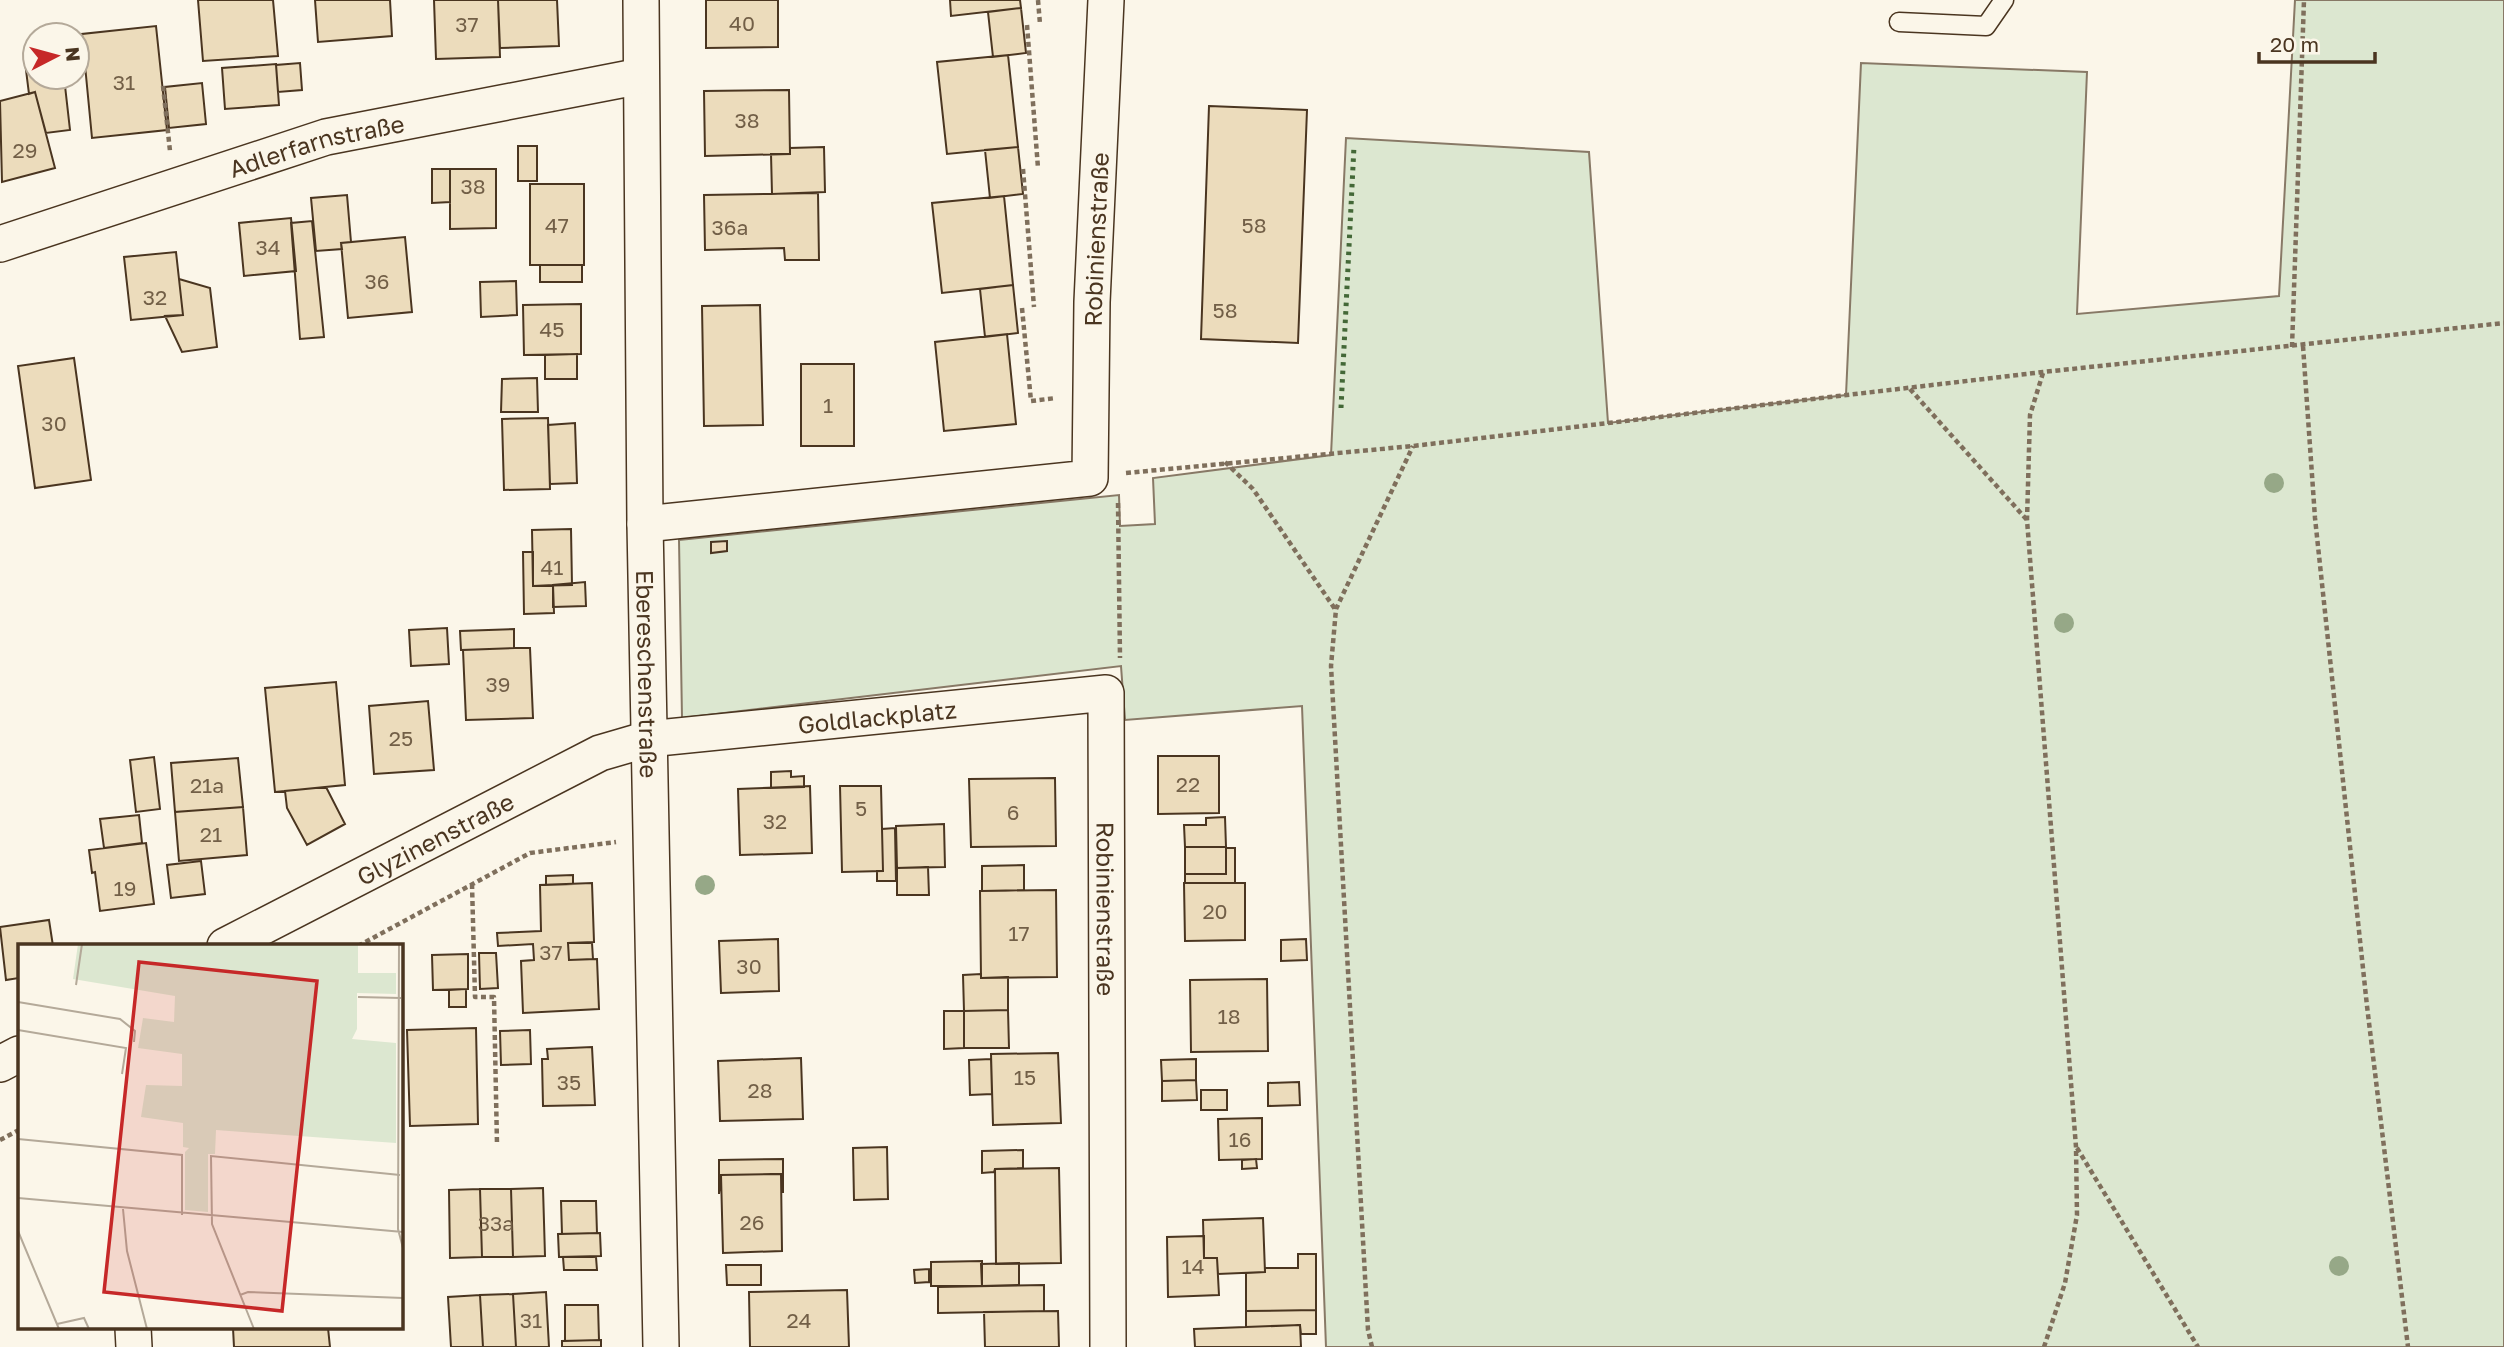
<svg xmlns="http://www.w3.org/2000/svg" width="2504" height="1347" viewBox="0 0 2504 1347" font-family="'Golos Text',sans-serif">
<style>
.green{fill:#dce7d0;stroke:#887966;stroke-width:2}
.building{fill:#ecdcbc;stroke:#4a3520;stroke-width:2}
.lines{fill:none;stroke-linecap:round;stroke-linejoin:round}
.service-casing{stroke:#4a3520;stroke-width:21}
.minor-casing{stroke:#4a3520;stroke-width:38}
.path{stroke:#7f6f5c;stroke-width:4.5;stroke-dasharray:5 3.5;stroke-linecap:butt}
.service{stroke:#fbf6e9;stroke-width:18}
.minor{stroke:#fbf6e9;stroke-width:35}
.hedge{stroke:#436837;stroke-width:5;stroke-dasharray:3.5 5;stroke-linecap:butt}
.tree{fill:#96a887}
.labels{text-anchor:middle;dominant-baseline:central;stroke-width:5;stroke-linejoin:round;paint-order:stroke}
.number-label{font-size:21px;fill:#725f47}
.street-label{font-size:24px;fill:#4a3520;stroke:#fbf6e9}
.inset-road{fill:none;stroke:#b4a999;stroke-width:2}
.view{fill:#c62828;fill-opacity:0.15;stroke:#c62828;stroke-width:3.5}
.inset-edge{fill:none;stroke:#4a3520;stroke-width:3.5}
</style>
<rect width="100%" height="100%" fill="#fbf6e9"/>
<path class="green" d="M2295 0H2504V1347H1326L1302 706 1125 720 1121 666 682 718 679 540 1119 495 1120 526 1155 524 1153 478 1331 455 1346 138 1589 152 1608 423 1846 395 1861 63 2087 72 2077 314 2279 296Z"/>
<path class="building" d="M198 0H273L278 56 203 61Z
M315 0H390L392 36 318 42Z
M434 0H498L500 57 436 59Z
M498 0H557L559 46 500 48Z
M706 0H778V47L706 48Z
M950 0H1020L1021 8 951 16Z
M1021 8 1026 53 993 57 988 12Z
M156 26 167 130 92 138 82 34Z
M1008 55 1018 147 947 154 937 62Z
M35 61V77H64L70 130 46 133 35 92 29 94 25 62Z
M300 63 302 90 278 92 276 65Z
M276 64 279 105 225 109 222 68Z
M202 83 206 124 169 128 165 87Z
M789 90 790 154 705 156 704 91Z
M35 92 55 168 2 182 0 101Z
M1209 106 1307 110 1298 343 1201 339Z
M518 146H537V181H518Z
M824 147 825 192 772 194 771 154H790V148Z
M1018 147 1023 194 990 198 985 150Z
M432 169H450V202L432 203Z
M450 169H496V228L450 229Z
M530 184H584V265H530Z
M818 193 819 260H785L784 248 705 250 704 195Z
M347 195 351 242 341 243 342 249 316 251 311 198Z
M1004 196 1013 285 942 293 932 203Z
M291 218 296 271 244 276 239 223Z
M312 221 324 337 300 339 291 223Z
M405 237 412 312 348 318 341 243Z
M176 252 183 315 131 320 124 257Z
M540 265H582V282H540Z
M179 279 210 288 217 347 182 352 165 316 183 315Z
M516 281 517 315 481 317 480 282Z
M1013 285 1018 333 985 337 980 289Z
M581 304V354L524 355 523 305Z
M760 305 763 425 704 426 702 306Z
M1007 334 1016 424 944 431 935 342Z
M577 354V379H545V355Z
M74 358 91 480 35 488 18 366Z
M801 364H854V446H801Z
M537 378 538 412H501L502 379Z
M548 418 550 489 504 490 502 419Z
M575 423 577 483 550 484 548 425Z
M571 529 572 585 533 586 532 530Z
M727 541V551L711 553V542Z
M523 552H533V586L553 585 554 613 524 614Z
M585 582 586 606 553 607V585Z
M447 628 449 664 411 666 409 630Z
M514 629V648L461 650 460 631Z
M514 648H530L533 718 466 720 463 650Z
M336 682 345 785 275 792 265 688Z
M428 701 434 770 374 774 369 706Z
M1158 756H1219V813L1158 814Z
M154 757 160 809 136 812 130 760Z
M238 758 243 807 175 812 171 763Z
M791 771V777L804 776V787L771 788V772Z
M1055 778 1056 846 971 847 969 779Z
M810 786 812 853 740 855 738 789Z
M840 786H881L883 871 842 872Z
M326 787 345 824 307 845 287 808 285 791Z
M243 807 247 855 179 861 175 812Z
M139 815 142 843 104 848 100 819Z
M1225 817 1226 847H1185L1184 825H1206V818Z
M944 824 945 867 897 868 896 826Z
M895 828 896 881H877V871H883L882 829Z
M146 843 154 904 100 911 95 872 92 873 89 850Z
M1185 847H1226V874H1185Z
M1226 848H1235V883H1185V874H1226Z
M201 861 205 894 171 898 167 865Z
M1024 865V890L982 891V866Z
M928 867 929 895H897V868Z
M573 875V884L546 885V876Z
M592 883 594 942 568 943 569 960 597 959 599 1009 523 1013 521 961 534 960 533 944 498 946 497 933 541 931 540 885Z
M1184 883H1245V940L1185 941Z
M1056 890 1057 977 981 978 980 891Z
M49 920 53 946H19V978L6 980 0 927Z
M778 939 779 991 721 993 719 941Z
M1306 939 1307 960 1281 961V940Z
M568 943H592L593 959 569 960Z
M479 953H496L498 988 480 989Z
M468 954V989L433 990 432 955Z
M981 974V978L1008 977V1010L964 1011 963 975Z
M1267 979 1268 1051 1191 1052 1190 980Z
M466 989V1007H449V990Z
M1008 1010 1009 1048H964V1011Z
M944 1011H964V1048L944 1049Z
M476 1028 478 1124 410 1126 407 1030Z
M530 1030 531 1064 501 1065 500 1031Z
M592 1047 595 1105 543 1106 542 1059H548L547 1049Z
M1058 1053 1061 1123 993 1125 991 1054Z
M801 1058 803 1119 720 1121 718 1061Z
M991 1059 992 1094 970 1095 969 1060Z
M1196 1059V1080L1162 1081 1161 1060Z
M1196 1080 1197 1100 1162 1101V1081Z
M1299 1082 1300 1105 1268 1106V1083Z
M1201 1090H1227V1110H1201Z
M1262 1118V1159L1219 1160 1218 1119Z
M887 1147 888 1199 854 1200 853 1148Z
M1023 1150V1168L995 1169 994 1172 982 1173V1151Z
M783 1159V1193L781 1174 721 1175 719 1194V1160Z
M1256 1159 1257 1168 1242 1169V1160Z
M1059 1168 1061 1263 996 1264 995 1169Z
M781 1174 782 1251 723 1253 721 1175Z
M543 1188 545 1256 513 1257 511 1189Z
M480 1189H511L513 1257H482Z
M480 1189 482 1257 450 1258 449 1190Z
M561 1201H596L597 1233 562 1234Z
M1263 1218 1265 1272 1218 1274 1217 1258H1204L1203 1220Z
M600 1233 601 1256 559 1257 558 1234Z
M1204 1236V1258H1217L1219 1295 1168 1297 1167 1237Z
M1298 1254H1316V1310L1246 1311V1273L1265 1272V1268H1298Z
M563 1257H596L597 1270H564Z
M982 1261V1286H931V1262Z
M1019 1263V1285L982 1286 981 1264Z
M726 1265H761V1285H727Z
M929 1269V1282L915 1283 914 1270Z
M1044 1285V1311L938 1313V1287Z
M847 1290 849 1347H750L749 1292Z
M546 1292 549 1347H516L513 1294Z
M513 1294 516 1347H483L480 1295Z
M480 1295 483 1347H451L448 1297Z
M565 1305H598L599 1340 565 1341Z
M1316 1310V1334H1301L1300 1325 1246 1327V1311Z
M1058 1311 1059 1347H985L984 1312Z
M1300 1325 1301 1347H1195L1194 1329Z
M233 1328H328L330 1347H234Z
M601 1340V1347H562V1341Z"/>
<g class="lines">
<g class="service-casing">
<path id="service" d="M1899 22 1986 26 2004 0"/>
</g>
<g class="minor-casing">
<g id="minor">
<path id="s1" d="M641 0 645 524 661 1347"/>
<path id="s2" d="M0 244 326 137 641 76"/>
<path id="s3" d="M645 524 1090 478 1092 302 1106 0"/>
<path id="s4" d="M225 946 600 753 648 739 1106 693 1108 1347"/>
<path d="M0 1064 19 1054"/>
<path d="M133 1328 134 1347"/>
</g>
</g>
<path class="path" d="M1038 0 1040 24
M1027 25 1038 168
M163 86 170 151
M1023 169 1034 307
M1022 308 1031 401 1056 398
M2303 346 2315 518 2367 1006 2408 1347
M2292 347 2304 0
M2043 373 2030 415 2027 520 2076 1147 2077 1215 2065 1283 2044 1347
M1910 389 2027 520
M1225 462 1253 489 1335 609
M1126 473 1413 446 2043 372 2504 323
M1118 503 1120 658
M472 884 475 997H494L497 1144
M358 946 530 853 616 842
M0 1140 19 1130
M2077 1148 2198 1347
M1372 1347 1368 1330 1331 666 1336 609 1413 446"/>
<use href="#service" class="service"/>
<use href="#minor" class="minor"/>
<path class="hedge" d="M1341 408 1354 146"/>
</g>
<g class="tree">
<circle cx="2274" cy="483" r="10"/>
<circle cx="2064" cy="623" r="10"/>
<circle cx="705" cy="885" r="10"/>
<circle cx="2339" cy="1266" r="10"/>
</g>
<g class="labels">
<g class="number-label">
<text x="742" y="23">40</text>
<text x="467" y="24">37</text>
<text x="124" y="82">31</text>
<text x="747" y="120">38</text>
<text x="25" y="150">29</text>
<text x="473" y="186">38</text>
<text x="557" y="225">47</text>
<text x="1254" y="225">58</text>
<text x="730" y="227">36a</text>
<text x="268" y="247">34</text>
<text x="377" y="281">36</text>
<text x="155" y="297">32</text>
<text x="1225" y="310">58</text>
<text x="552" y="329">45</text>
<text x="828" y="405">1</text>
<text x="54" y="423">30</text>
<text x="552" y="567">41</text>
<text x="498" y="684">39</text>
<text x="401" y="738">25</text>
<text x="1188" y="784">22</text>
<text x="207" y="785">21a</text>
<text x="861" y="808">5</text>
<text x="1013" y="812">6</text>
<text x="775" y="821">32</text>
<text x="211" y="834">21</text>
<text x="125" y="888">19</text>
<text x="1215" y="911">20</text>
<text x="1019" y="933">17</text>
<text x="551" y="952">37</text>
<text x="749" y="966">30</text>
<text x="1229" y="1016">18</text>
<text x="1025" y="1077">15</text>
<text x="569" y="1082">35</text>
<text x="760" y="1090">28</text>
<text x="1240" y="1139">16</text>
<text x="752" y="1222">26</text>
<text x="496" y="1223">33a</text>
<text x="1193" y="1266">14</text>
<text x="531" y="1320">31</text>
<text x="799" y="1320">24</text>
</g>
<g class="street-label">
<text stroke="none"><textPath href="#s2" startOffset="332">Adlerfarnstraße</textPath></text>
<text stroke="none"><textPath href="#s3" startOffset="686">Robinienstraße</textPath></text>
<text stroke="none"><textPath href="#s1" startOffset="674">Ebereschenstraße</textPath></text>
<text stroke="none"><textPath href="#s4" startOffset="702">Goldlackplatz</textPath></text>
<text stroke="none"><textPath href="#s4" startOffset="236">Glyzinenstraße</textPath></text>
<text stroke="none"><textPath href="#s4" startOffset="1148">Robinienstraße</textPath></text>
</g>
</g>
<g transform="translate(18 944)">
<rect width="385" height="385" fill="#fbf6e9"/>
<path d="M60 0H340V29H378V50L339 49V85L334 95 378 99V199L198 186 197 210H190V268L167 266V208L171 204 165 203V179L123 173 128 141 164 142V110L120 104 125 74 156 78 157 52 55 35Z" fill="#dce7d0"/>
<path class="inset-road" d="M381 0 380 285 385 304M58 41 64 0M340 53 383 54M0 58 102 75 117 87 116 98M0 86 108 104 104 130M0 195 164 211V271M0 254 385 288M105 265 109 307 129 385M0 287 41 385M222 351 230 348 385 354M39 380 66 374 71 385M236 385 194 280 193 212 382 231"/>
<path class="view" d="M121 18 299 37 264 367 86 348Z"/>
<rect width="385" height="385" class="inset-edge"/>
</g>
<g transform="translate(56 56) rotate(84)"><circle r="33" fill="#fbf6e9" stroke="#b4a999" stroke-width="2"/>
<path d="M0-5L12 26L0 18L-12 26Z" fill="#c62828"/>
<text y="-10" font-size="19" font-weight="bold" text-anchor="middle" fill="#4a3520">N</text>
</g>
<path d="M2259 52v10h116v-10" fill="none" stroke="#4a3520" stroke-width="3.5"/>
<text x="2270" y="52" font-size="21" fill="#4a3520" stroke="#fbf6e9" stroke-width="5" paint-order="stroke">20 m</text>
</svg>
